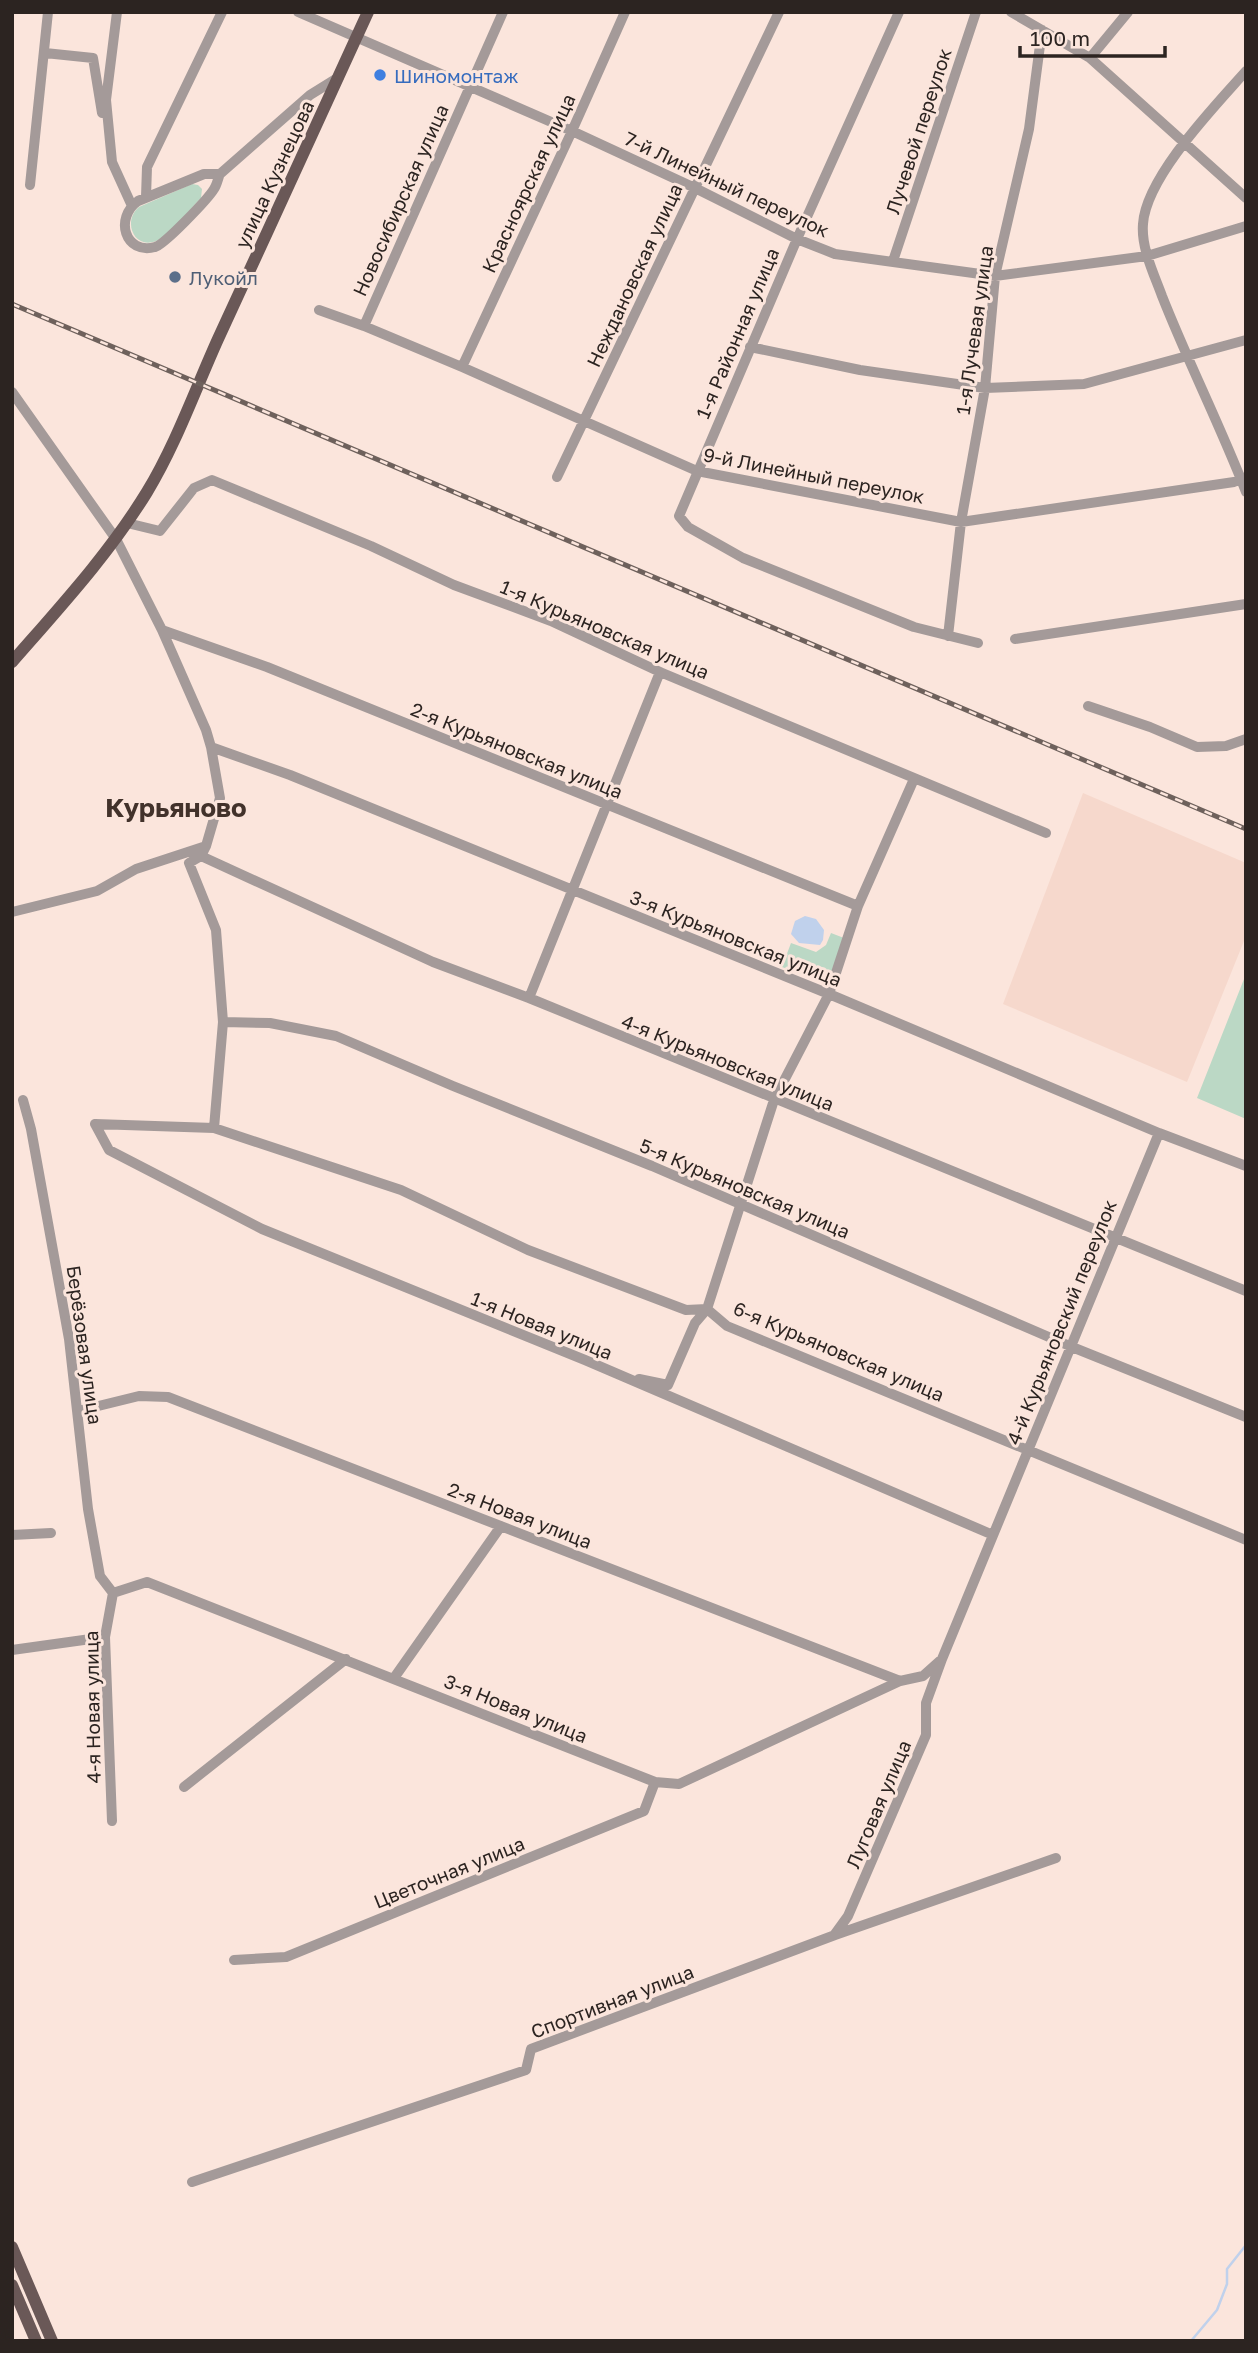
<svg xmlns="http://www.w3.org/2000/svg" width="1258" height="2353" viewBox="0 0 1258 2353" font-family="'Golos Text',sans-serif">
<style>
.built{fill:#f6d8cc}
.green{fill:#bbd8c5}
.water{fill:#c0d1ec}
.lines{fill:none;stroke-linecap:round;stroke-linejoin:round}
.stream{stroke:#c0d1ec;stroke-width:2.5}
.minor{stroke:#a49a99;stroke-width:10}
.major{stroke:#6a5857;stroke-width:12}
.rail-casing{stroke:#6e615c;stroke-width:5}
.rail{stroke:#fbe5dc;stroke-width:2.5;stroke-dasharray:8;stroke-linecap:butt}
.shop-dot{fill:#3f7fe0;stroke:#fbe5dc;stroke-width:2.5}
.service-dot{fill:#5c6f8a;stroke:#fbe5dc;stroke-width:2.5}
.labels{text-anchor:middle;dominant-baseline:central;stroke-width:6;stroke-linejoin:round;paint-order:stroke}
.shop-label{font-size:19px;fill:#366cbe;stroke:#fbe5dc;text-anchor:start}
.street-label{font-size:19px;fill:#2c2421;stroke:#fbe5dc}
.service-label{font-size:19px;fill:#4e5e75;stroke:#fbe5dc;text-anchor:start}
.district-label{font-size:26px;font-weight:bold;fill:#42322b;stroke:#fbe5dc}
</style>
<rect width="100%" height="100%" fill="#fbe5dc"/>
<path class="built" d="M1083 793 1246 863V936L1187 1082 1003 1004Z"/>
<path class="green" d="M192 184 198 185 202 189 201 198C190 209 170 235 156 241 134 250 122 221 139 207Z
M831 933 844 938 827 983 782 967 791 943 816 952 826 945Z
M1246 974V1119L1197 1098Z"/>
<path class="water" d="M805 916 816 919 824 930 823 940 820 945 799 943 791 934 795 921Z"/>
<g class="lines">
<path class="stream" d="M1191 2341 1217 2310 1227 2284V2269L1246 2245"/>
<path class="minor" d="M117 12 106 100 112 162 132 206
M298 12 572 131 695 188 797 239 835 254 995 276 1147 256 1246 226
M899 12 797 239 679 516 688 527 743 558 914 627 978 643
M1011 12 1090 58 1246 198
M45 53 93 58 102 113
M1090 58 1128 12
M1246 71C1215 106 1146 177 1143 224 1141 248 1154 274 1162 296 1188 362 1220 425 1246 492
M220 174H204L138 201C114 218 125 255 155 247 164 245 208 199 214 189 217 185 218 178 220 174L310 95 339 77
M30 185 48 12
M146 197 147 167 222 12
M893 261 976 12
M319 310 364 326 462 367 697 471 961 522 1234 482 1246 477
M364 326 503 12
M750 347 860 370 985 388 1084 384 1246 340
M462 367 572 131 625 12
M12 392 116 539 162 630 206 730 211 747 220 798 206 846 201 856 189 863 216 930 223 1022 214 1128
M557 477 779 12
M127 523 160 531 194 488 212 480 371 546 454 585 551 621 660 672 1046 833
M162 630 267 667 858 906
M948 636 961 522 985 388 995 276 1029 129 1042 30
M1015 639 1246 604
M1088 706 1150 727 1197 747 1226 746 1246 739
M211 747 290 775 829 994 1159 1133 1246 1166
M201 856 433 962 529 998 1246 1291
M12 912 97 891 136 869 206 846
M529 998 660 672
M223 1022 270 1023 336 1036 453 1086 652 1166 1072 1347 1246 1417
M23 1100 31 1129 69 1339 88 1509 100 1576 113 1593
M95 1124 214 1128 401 1190 528 1250 686 1310 707 1309 727 1326 1246 1540
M95 1124 109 1150 262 1229 585 1360 993 1535
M639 1379 668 1385 695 1323 707 1309 774 1100 829 994 858 906 914 779
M78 1411 139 1396 168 1397 900 1681 923 1676 942 1659
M12 1535 51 1533
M113 1593 147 1582 655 1782 679 1784 900 1681
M12 1650 105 1637
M394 1678 501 1526
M184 1787 346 1659
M112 1821 105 1637 113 1593
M835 1934 848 1916 926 1735V1703L942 1659 1159 1133
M234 1960 286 1957 644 1811 655 1782
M192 2182 526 2070 531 2049 835 1935 1056 1858"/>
<path class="major" d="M12 662C60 607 109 554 147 492 176 444 195 390 218 339 268 230 319 121 368 12
M12 2247 52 2341
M12 2285 36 2341"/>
<g class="rail-casing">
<path id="rail" d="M12 304 1246 829"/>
</g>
<use href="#rail" class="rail"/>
</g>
<circle class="shop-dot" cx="380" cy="75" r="7"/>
<circle class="service-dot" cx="175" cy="277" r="7"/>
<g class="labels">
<g class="shop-label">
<text x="394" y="75">Шиномонтаж</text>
</g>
<g class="street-label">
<text transform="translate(918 131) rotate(-72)">Лучевой переулок</text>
<text transform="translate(274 174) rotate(-65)">улица Кузнецова</text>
<text transform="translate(528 183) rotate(-65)">Красноярская улица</text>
<text transform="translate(727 184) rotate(25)">7-й Линейный переулок</text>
<text transform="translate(400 200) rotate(-66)">Новосибирская улица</text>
<text transform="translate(634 275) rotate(-65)">Неждановская улица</text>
<text transform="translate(974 330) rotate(-82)">1-я Лучевая улица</text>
<text transform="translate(737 333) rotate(-67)">1-я Районная улица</text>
<text transform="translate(814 475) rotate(11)">9-й Линейный переулок</text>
<text transform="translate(605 629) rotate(23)">1-я Курьяновская улица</text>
<text transform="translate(517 750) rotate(22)">2-я Курьяновская улица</text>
<text transform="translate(736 938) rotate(22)">3-я Курьяновская улица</text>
<text transform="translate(728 1062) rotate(22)">4-я Курьяновская улица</text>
<text transform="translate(745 1188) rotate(23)">5-я Курьяновская улица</text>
<text transform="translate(1061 1322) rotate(-68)">4-й Курьяновский переулок</text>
<text transform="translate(542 1325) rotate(22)">1-я Новая улица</text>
<text transform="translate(85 1345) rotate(82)">Берёзовая улица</text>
<text transform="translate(839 1351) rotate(23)">6-я Курьяновская улица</text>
<text transform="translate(520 1515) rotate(21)">2-я Новая улица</text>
<text transform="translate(92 1707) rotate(-91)">4-я Новая улица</text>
<text transform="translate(516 1708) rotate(22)">3-я Новая улица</text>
<text transform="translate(878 1804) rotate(-67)">Луговая улица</text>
<text transform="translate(449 1872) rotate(-22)">Цветочная улица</text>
<text transform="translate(612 2001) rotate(-21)">Спортивная улица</text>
</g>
<g class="service-label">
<text x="189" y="277">Лукойл</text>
</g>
<g class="district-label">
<text x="176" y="807">Курьяново</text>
</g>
</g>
<rect width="1258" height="2353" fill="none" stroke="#2c2421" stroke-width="28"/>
<path d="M1020 46v10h145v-10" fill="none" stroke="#2c2421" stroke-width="3.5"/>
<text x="1030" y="46" font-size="21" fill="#2c2421" stroke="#fbe5dc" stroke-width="5" paint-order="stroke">100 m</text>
</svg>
